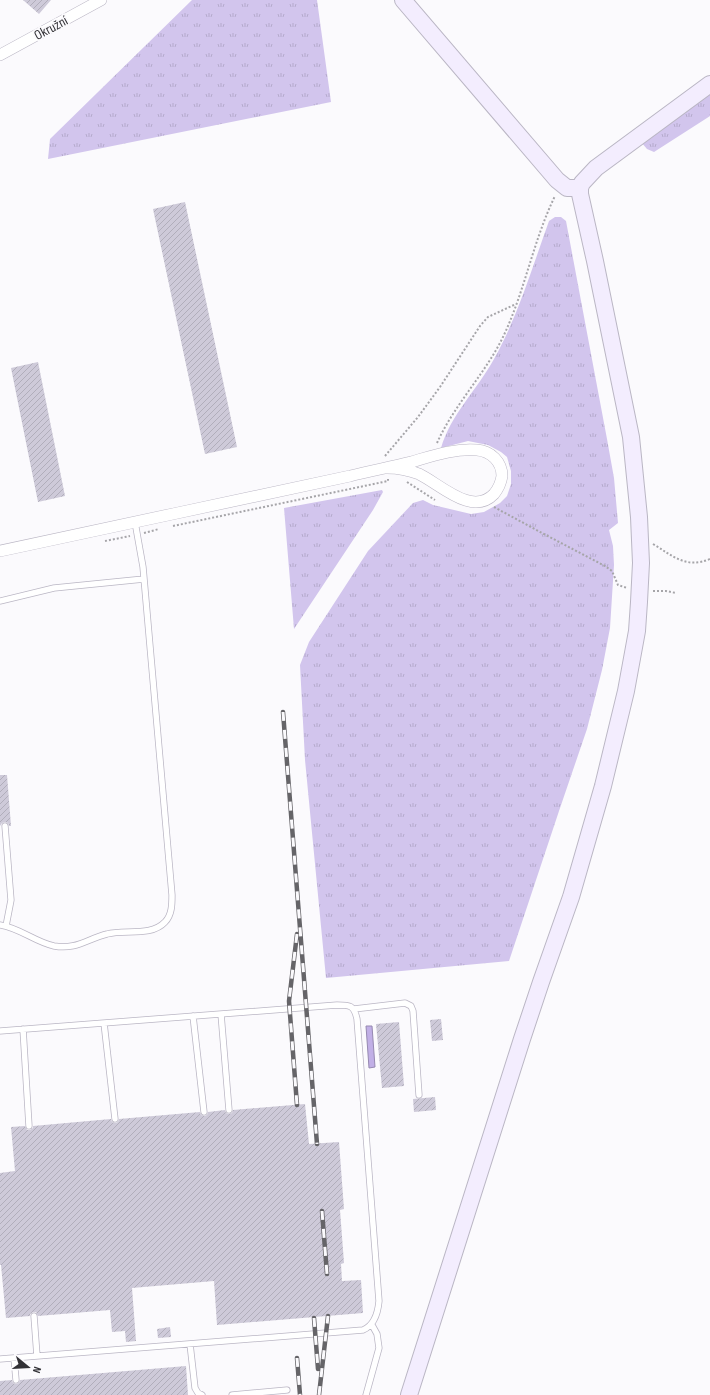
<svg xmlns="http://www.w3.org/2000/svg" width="710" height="1395" viewBox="0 0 710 1395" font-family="'Sofia Sans Condensed',sans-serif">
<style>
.grass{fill:url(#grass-tufts)}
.water{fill:#c1afe6;stroke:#9689b1}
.building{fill:url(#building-hatch)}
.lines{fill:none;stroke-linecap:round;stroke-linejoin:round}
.lane-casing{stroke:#bab6c4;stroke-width:7}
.street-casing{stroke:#bab6c4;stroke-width:12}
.secondary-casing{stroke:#bab6c4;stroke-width:18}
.path{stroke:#a6a5a9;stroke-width:2;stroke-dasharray:2 2;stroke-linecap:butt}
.lane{stroke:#fff;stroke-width:5.5}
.street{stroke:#fff;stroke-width:11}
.secondary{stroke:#f3edfe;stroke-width:16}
.rail-casing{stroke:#656468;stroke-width:4.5}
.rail{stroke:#fbfafd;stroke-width:3;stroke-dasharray:9;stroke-linecap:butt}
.labels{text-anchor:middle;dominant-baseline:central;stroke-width:3.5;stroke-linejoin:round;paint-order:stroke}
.street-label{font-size:14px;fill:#313035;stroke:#fbfafd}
</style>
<defs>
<pattern id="grass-tufts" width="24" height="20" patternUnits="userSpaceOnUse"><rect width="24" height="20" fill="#d2c5ed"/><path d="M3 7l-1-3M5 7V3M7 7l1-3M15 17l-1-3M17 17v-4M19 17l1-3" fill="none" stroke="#b5aacc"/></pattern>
<pattern id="building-hatch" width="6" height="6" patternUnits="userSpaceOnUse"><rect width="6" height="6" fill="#cecad9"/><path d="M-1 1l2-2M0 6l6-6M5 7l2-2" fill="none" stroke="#b1aebb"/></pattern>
</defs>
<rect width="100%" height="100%" fill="#fbfafd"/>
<path class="grass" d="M192 0H317L331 102 48 159 50 139Z
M710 93V116L707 118 654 152 647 149 641 142Z
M555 217H561L566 221 607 439 614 478 618 523 609 530 613 546 614 565 610 628 602 670 587 729 559 811 509 961 326 978 305 760 300 665 309 642 368 551 413 503 423 500 433 505 471 514 484 512 500 503 507 496 511 484V471L507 457 501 452 488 445 468 441 441 448C451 414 477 390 494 359 518 316 532 268 549 221Z
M382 490 383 492 373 510 294 629 284 508Z"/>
<path class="water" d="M366 1026H372L375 1067 369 1068Z"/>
<path class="building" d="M23 0H51L39 14Z
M185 202 237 447 205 454 153 209Z
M38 362 65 496 38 502 11 368Z
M0 775H7L11 826H9L8 823 5 822 2 823 0 826Z
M441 1019 443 1040 432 1041 430 1020Z
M399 1022 404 1086 382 1088 376 1024Z
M435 1097 436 1110 414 1112 413 1099Z
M305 1104 309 1144 339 1142 344 1209 340 1210 344 1263 341 1264 342 1281 361 1280 363 1313 217 1325 214 1281 132 1288 136 1341 126 1342 125 1331 112 1332 110 1310 38 1316 36 1312H33L30 1314V1316L6 1318 1 1265H0V1173L15 1171 11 1127 25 1126 27 1130H30L33 1128V1126L111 1119 112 1122 115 1123 118 1122 119 1119 200 1112 201 1115 204 1116 207 1115 208 1112 225 1110 226 1113 229 1114 232 1113 233 1110Z
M170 1327 171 1337 158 1338 157 1329Z
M186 1366 188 1395H0V1381L12 1380 13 1383 16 1384 19 1383 20 1380Z"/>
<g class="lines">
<g class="lane-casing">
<path id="lane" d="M0 601 54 588 144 579
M5 826 11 900 6 926
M0 925C20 928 35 942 54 946 76 950 87 939 107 934 125 929 151 937 165 922 172 915 172 904 172 895L143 567 135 522
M354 1009 405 1003 411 1006 413 1011 419 1095
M221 1014 229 1110
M193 1016 204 1112
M104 1023 115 1119
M23 1029 29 1126
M0 1031 337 1005C350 1005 354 1005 357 1019L379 1301C378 1312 375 1325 363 1330L0 1359
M34 1316 37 1356
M190 1344 195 1388 198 1393 202 1395
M14 1358 16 1380
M232 1395 287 1390
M366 1395 379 1348 377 1334 372 1325"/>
</g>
<g class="street-casing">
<path id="street" d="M0 55 101 0
M0 551C117 526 233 501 350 476 370 471 391 467 411 462 432 456 455 448 477 450 491 451 502 462 502 476 501 483 498 489 494 494 472 517 440 484 419 474 409 470 398 468 387 468"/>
</g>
<g class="secondary-casing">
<path id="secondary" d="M403 0 557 180 567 188H580
M409 1395 522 1039 541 982 571 897 603 786 626 691 637 631 639 602 641 563 639 517 631 437 595 261 580 194V188L582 183 596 168 710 84"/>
</g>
<path class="path" d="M437 443C454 405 485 374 503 337 525 291 533 241 555 196
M385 456 418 417 440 387 480 326 488 317 516 304
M407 482 435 500
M494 507 542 533 605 566 612 571 618 585 627 588
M173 526 388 481V479
M144 533 159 529
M105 541 130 536
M653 544C673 556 686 569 710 559
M653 591H666L676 593"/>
<use href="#lane" class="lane"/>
<use href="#street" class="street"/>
<use href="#secondary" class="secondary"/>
<g class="rail-casing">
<path id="rail" d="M283 712 317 1144
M297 934 289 1001 297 1105
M322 1211 327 1274
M314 1318 318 1369
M297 1358 300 1395
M319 1395 328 1316"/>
</g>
<use href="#rail" class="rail"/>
</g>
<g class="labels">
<g class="street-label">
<text transform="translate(51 28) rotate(-28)">Okružní</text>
</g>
</g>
<g transform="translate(28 1367) rotate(108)" stroke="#fbfafd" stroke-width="3" paint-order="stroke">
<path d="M0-3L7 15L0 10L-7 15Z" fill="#313035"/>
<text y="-6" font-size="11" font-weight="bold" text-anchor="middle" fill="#313035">N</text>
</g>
</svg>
